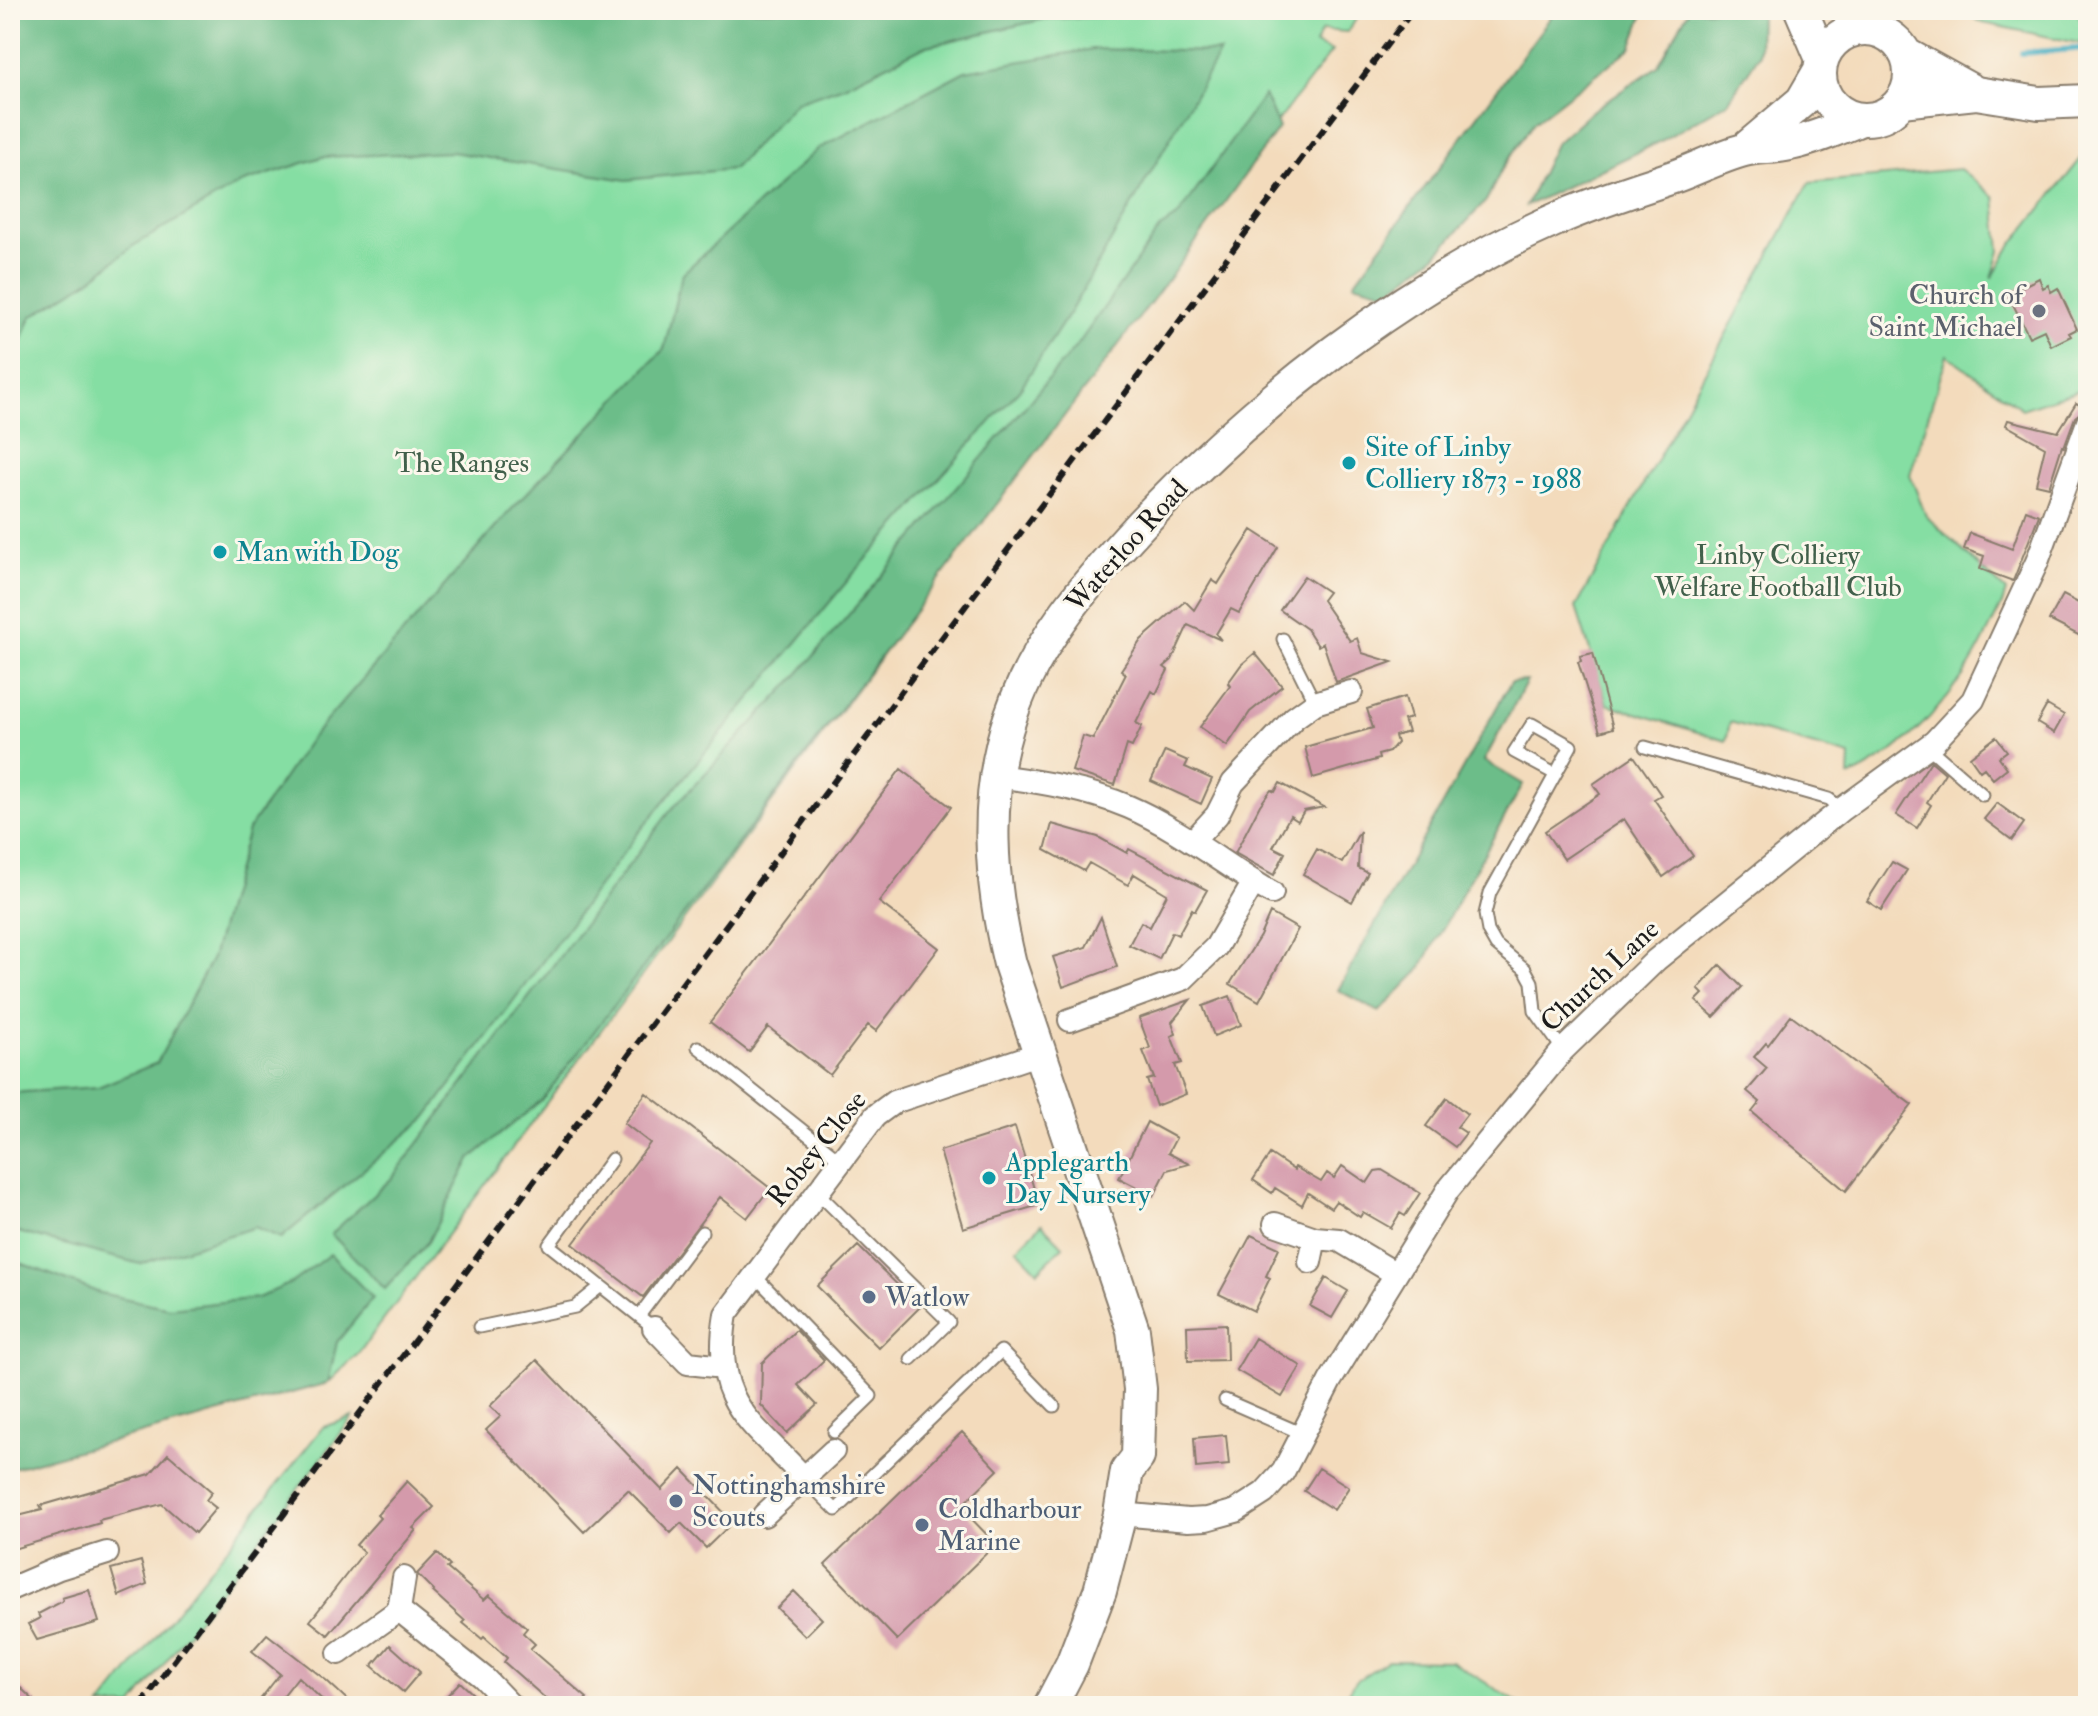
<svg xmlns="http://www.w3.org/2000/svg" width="2098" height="1716" viewBox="0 0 2098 1716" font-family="'IM FELL Double Pica',serif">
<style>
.green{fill:#85dea3;stroke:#507d60;stroke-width:2}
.forest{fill:#6cbd89;stroke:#446c52;stroke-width:2}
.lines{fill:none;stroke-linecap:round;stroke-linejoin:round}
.stream{stroke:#42adc1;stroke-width:6}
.building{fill:#d49aab}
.lane-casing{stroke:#887c6c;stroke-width:15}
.street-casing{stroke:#887c6c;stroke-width:26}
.secondary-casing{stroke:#887c6c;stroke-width:36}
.lane{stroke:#fff;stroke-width:11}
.street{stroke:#fff;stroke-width:22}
.secondary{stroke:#fff;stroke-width:32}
.rail{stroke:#1c1c1c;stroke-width:6;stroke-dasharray:12 6;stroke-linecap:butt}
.worship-dot{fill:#6b7280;stroke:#fbf7ec;stroke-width:3}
.culture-dot{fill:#0f9aa8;stroke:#fbf7ec;stroke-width:3}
.service-dot{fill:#5c6f8a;stroke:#fbf7ec;stroke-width:3}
.labels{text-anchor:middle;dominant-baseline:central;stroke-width:6;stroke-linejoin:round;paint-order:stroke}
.worship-label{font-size:28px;fill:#5b616d;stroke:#fbf7ec;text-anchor:end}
.culture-label{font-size:28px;fill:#0d838f;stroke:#fbf7ec;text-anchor:start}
.park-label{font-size:28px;fill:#41604b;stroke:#fbf7ec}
.street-label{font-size:28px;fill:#1c1c1c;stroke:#fbf7ec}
.service-label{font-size:28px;fill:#4e5e75;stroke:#fbf7ec;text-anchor:start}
</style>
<rect width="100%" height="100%" fill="#fbf7ec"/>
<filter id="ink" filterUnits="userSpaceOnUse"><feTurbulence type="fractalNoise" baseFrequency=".0125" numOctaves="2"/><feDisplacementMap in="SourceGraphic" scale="16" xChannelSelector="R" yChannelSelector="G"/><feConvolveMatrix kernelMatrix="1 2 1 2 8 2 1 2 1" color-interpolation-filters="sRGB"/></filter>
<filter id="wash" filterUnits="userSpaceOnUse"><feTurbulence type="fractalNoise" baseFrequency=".006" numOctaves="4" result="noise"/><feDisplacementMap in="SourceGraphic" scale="32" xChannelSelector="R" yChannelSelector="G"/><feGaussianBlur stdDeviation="1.8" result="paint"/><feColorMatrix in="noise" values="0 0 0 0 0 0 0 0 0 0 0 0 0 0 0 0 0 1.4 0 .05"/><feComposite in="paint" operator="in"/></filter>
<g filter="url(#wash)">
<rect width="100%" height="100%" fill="#f3dbbc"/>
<path class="green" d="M10 10H1363L1347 32 1322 30 1315 44 1332 51 1245 163 871 670 358 1354 328 1383 10 1469Z
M1960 10H2075L2088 31V45L1983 23Z
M2088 150V387L2022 409 1947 355 1910 475 1926 516 2006 591 2002 604C1989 629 1977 657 1960 680 1932 719 1893 758 1849 777L1850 756 1730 722 1726 741 1607 704 1576 607 1809 183 1960 169 1995 197 2000 251 1992 278 2011 246Z
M1042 1224 1063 1246 1038 1271 1017 1249Z
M353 1417 132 1706H101L323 1427Z
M1388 1660 1451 1661 1523 1706H1340L1356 1681Z"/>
<path class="forest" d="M10 10H1121L1116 16 1045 19 923 47 844 86 796 102 733 169 626 180 452 152 322 157 241 183 133 246 91 279 31 317 10 371Z
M1556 10H1645L1631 48 1534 122 1503 167 1486 201 1435 256 1387 292 1354 283Z
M1689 10H1760L1759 55 1728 102 1659 142 1526 206 1555 144 1593 110 1658 66Z
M1093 49 1220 52 1070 312 1020 389 854 573 639 832 426 1118 281 1238 255 1227 140 1264 10 1230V1093L98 1087 157 1063 212 958 248 830 311 738 509 512 664 349 682 274 818 149 965 71Z
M1264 95 1279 128 1174 272 542 1100 470 1159 428 1242 385 1289 331 1234 391 1179 671 810 795 678 1079 343 1160 228 1178 216Z
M1527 681 1484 761 1523 784 1419 971 1379 1012 1338 990 1511 682Z
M330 1254 373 1298 337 1342 328 1383 10 1469V1259L100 1293 170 1308 258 1298 293 1282Z"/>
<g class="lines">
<path class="stream" d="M2022 53 2088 48"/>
</g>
<g id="blocks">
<path class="building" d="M2039 278 2043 288 2048 285 2051 292 2058 288 2077 329 2069 333 2071 336 2051 346 2044 330 2029 337 2008 294Z
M2076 403 2086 408 2075 417 2064 447 2062 446 2049 487 2036 484 2045 447 2006 425 2008 420 2058 432Z
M2026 510 2039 515 2013 581 1980 569 1984 556 1964 549 1970 533 2012 549Z
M1252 530 1278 547 1239 613 1231 609 1216 634 1221 640 1188 625 1172 660 1164 667 1168 670 1156 694 1152 691 1136 723 1142 726 1132 747 1127 745 1115 785 1072 771 1083 736 1093 739 1126 674 1121 670 1141 640 1185 601 1194 610 1212 580 1218 584Z
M1304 576 1328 592 1322 600 1350 641 1357 638 1362 653 1392 662 1336 682 1323 643 1318 646 1307 629 1280 610Z
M2063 595 2088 608V630L2084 638 2049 620Z
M1255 653 1282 686 1250 712 1227 746 1200 727 1230 686 1228 683 1241 665Z
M1593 653 1613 728 1600 732 1578 662 1581 661 1580 656Z
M1405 697 1411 718 1404 720 1408 732 1395 736 1397 743 1389 752 1378 755 1379 759 1313 778 1305 747 1373 728 1367 709Z
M2047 705 2064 715 2054 733 2037 723Z
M1996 737 2007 751 1999 757 2007 768 1993 779 1984 768 1980 771 1970 757Z
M1165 751 1188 761 1185 767 1212 779 1201 804 1151 781Z
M1634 756 1661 795 1654 799 1693 856 1663 877 1624 819 1564 859 1545 831 1600 794 1593 784Z
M1931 761 1945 773 1927 802 1931 805 1917 828 1896 815Z
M901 769 951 807 879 902 939 948 876 1031 868 1025 830 1075 768 1027 749 1052 710 1022Z
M1280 783 1324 807 1304 811 1298 821 1290 816 1273 847 1285 853 1274 875 1235 853 1260 805 1271 790 1275 792Z
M1997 803 2024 823 2012 840 1984 819Z
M1052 824 1098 837 1127 853 1129 849 1207 890 1195 911 1192 909 1178 935 1172 932 1159 959 1129 945 1141 922 1150 927 1167 894 1134 874 1128 885 1089 863 1084 871 1045 850Z
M1360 831 1358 868 1368 873 1352 902 1303 874 1317 849 1342 863Z
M1892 862 1907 870 1881 910 1867 901Z
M1270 913 1298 929 1259 1001 1230 984 1260 936Z
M1101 917 1117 967 1063 987 1053 957 1086 947Z
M1720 965 1742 987 1714 1017 1696 1001 1703 994 1698 989Z
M1230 996 1241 1025 1214 1036 1203 1006Z
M1190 1000 1172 1022 1176 1034 1171 1036 1182 1063 1175 1065 1186 1094 1156 1106 1147 1080 1154 1078 1143 1051 1150 1048 1139 1018Z
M1791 1015 1912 1105 1846 1191 1752 1112 1760 1102 1747 1091 1767 1068 1754 1057 1766 1043 1768 1045Z
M646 1093 770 1188 747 1218 720 1197 643 1297 573 1244 650 1143 624 1123Z
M1447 1098 1467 1114 1457 1127 1466 1133 1455 1147 1426 1126Z
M1147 1122 1176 1138 1168 1153 1189 1164 1167 1170 1154 1196 1119 1178Z
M1015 1127 1039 1205 963 1228 940 1151Z
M1270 1154 1294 1170 1295 1167 1321 1182 1327 1173 1334 1178 1342 1166 1367 1183 1375 1171 1382 1170 1420 1193 1405 1216 1400 1213 1391 1228 1363 1212 1360 1217 1336 1201 1331 1208 1308 1193 1302 1205 1275 1188 1272 1193 1253 1180Z
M1251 1235 1279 1248 1266 1276 1270 1278 1254 1311 1219 1294Z
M858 1246 920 1307 879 1348 817 1286Z
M1326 1278 1348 1291 1332 1318 1310 1306Z
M1226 1324 1227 1360 1188 1361 1187 1326Z
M796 1330 824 1360 798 1385 817 1405 787 1433 761 1405 762 1363Z
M1255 1338 1301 1366 1282 1397 1236 1370Z
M537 1360 662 1490 682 1469 733 1522 706 1548 681 1523 671 1533 628 1490 584 1532 486 1430 501 1416 490 1406Z
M962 1432 998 1470 960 1507 996 1544 897 1640 825 1565Z
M1226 1435 1229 1465 1196 1468 1194 1438Z
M168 1454 212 1492 206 1500 216 1508 195 1533 162 1504 99 1520 100 1523 10 1550V1518L42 1510 40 1506 150 1474Z
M1319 1468 1349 1487 1334 1510 1304 1491Z
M407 1481 434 1507 413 1528 416 1530 328 1635 310 1621 364 1552 356 1545 380 1518 377 1515Z
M437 1553 450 1566 447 1568 484 1600 489 1595 527 1628 523 1633 535 1644 530 1649 587 1698 579 1706H554L504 1662 507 1658 484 1637 482 1639 463 1623 465 1621 433 1592 434 1591 417 1574Z
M141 1561 147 1584 119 1596 111 1569Z
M89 1590 99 1622 37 1640 28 1624 40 1618 38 1614 63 1601 62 1598Z
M794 1591 822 1619 805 1636 777 1608Z
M267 1634 327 1681 354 1706H329L298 1677 275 1706H255L280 1674 252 1651Z
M390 1645 420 1672 403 1692 372 1666Z
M10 1678 40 1706H10Z
M460 1682 486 1706H437Z"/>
</g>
</g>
<g filter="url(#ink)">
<use href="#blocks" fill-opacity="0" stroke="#887c6c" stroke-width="2"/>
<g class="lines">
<g class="lane-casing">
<path id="lane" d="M1283 639 1315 703
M1645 747 1829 799 1842 809
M1928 747 1983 795
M1555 774 1514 752 1532 724 1571 746 1490 893 1485 914 1488 931 1496 945 1525 969 1532 982 1535 1011 1563 1050
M698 1047 841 1161
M612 1159 549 1245 654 1328
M817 1192 949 1322 911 1359
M755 1276 871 1396 834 1432
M639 1316 702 1232
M479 1327 575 1307 601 1286
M1225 1400 1303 1434
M804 1478 836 1510 1001 1351 1054 1406"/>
</g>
<g class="street-casing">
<path id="street" d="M997 776C1042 782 1087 789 1129 807 1180 829 1224 865 1272 893
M1192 842 1217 815 1233 783 1294 718 1315 703 1351 692
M1070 1020 1183 979 1216 947 1254 882
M1275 1224 1315 1238 1339 1240 1396 1274
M1310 1262 1315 1238
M654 1328 688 1363 723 1367
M804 1478C750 1420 711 1402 726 1314L875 1116 894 1102 1040 1053
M1120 1514 1188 1520 1207 1519 1236 1511 1264 1493 1283 1472 1330 1381 1448 1190 1563 1050 1656 960 1842 809 1934 742 1973 700 2037 562 2088 422
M764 1515 833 1451
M10 1589 59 1568 107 1553
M399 1610 404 1578
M339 1653 399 1610 483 1677 511 1706"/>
</g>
<g class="secondary-casing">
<path id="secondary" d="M1801 10 1822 59
M1820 74a45 45 0 1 1 90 0a45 45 0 1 1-90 0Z
M1907 55 1976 93
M1901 101 1976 93 2039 103 2088 101
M1744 150 1802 101 1820 70
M1050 1706 1072 1664 1100 1591 1120 1514 1127 1471 1138 1457 1140 1389 1133 1330 1010 964C990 882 983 797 1011 715 1036 641 1089 580 1141 524 1257 402 1402 287 1557 219 1595 202 1636 190 1676 176 1698 168 1721 156 1744 150 1759 146 1775 148 1790 144 1814 139 1837 129 1859 120"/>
</g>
<use href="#lane" class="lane"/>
<use href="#street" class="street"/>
<use href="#secondary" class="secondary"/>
<path class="rail" d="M140 1706 1413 10"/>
</g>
</g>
<circle class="worship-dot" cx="2039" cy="311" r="8"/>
<g class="culture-dot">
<circle cx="1349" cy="463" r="8"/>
<circle cx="220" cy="552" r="8"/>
<circle cx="989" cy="1178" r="8"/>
</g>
<g class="service-dot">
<circle cx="869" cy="1297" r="8"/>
<circle cx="676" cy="1501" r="8"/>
<circle cx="922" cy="1525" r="8"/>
</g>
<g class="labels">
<g class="worship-label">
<text x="2023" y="295">Church of<tspan x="2023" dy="32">Saint Michael</tspan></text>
</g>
<g class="culture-label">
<text x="1365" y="447">Site of Linby<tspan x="1365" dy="32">Colliery 1873 - 1988</tspan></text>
<text x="236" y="552">Man with Dog</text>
<text x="1005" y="1162">Applegarth<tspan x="1005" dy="32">Day Nursery</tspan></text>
</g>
<g class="park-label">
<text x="462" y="463">The Ranges</text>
<text x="1778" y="555">Linby Colliery<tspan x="1778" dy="32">Welfare Football Club</tspan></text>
</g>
<g class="street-label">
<text transform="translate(1127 546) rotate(-48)">Waterloo Road</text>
<text transform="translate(1600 976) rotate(-43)">Church Lane</text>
<text transform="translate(817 1149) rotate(-51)">Robey Close</text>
</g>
<g class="service-label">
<text x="885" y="1297">Watlow</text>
<text x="692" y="1485">Nottinghamshire<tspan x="692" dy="32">Scouts</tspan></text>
<text x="938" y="1509">Coldharbour<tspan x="938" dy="32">Marine</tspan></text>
</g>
</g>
<rect width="2098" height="1716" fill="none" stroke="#fbf7ec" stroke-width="40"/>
</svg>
